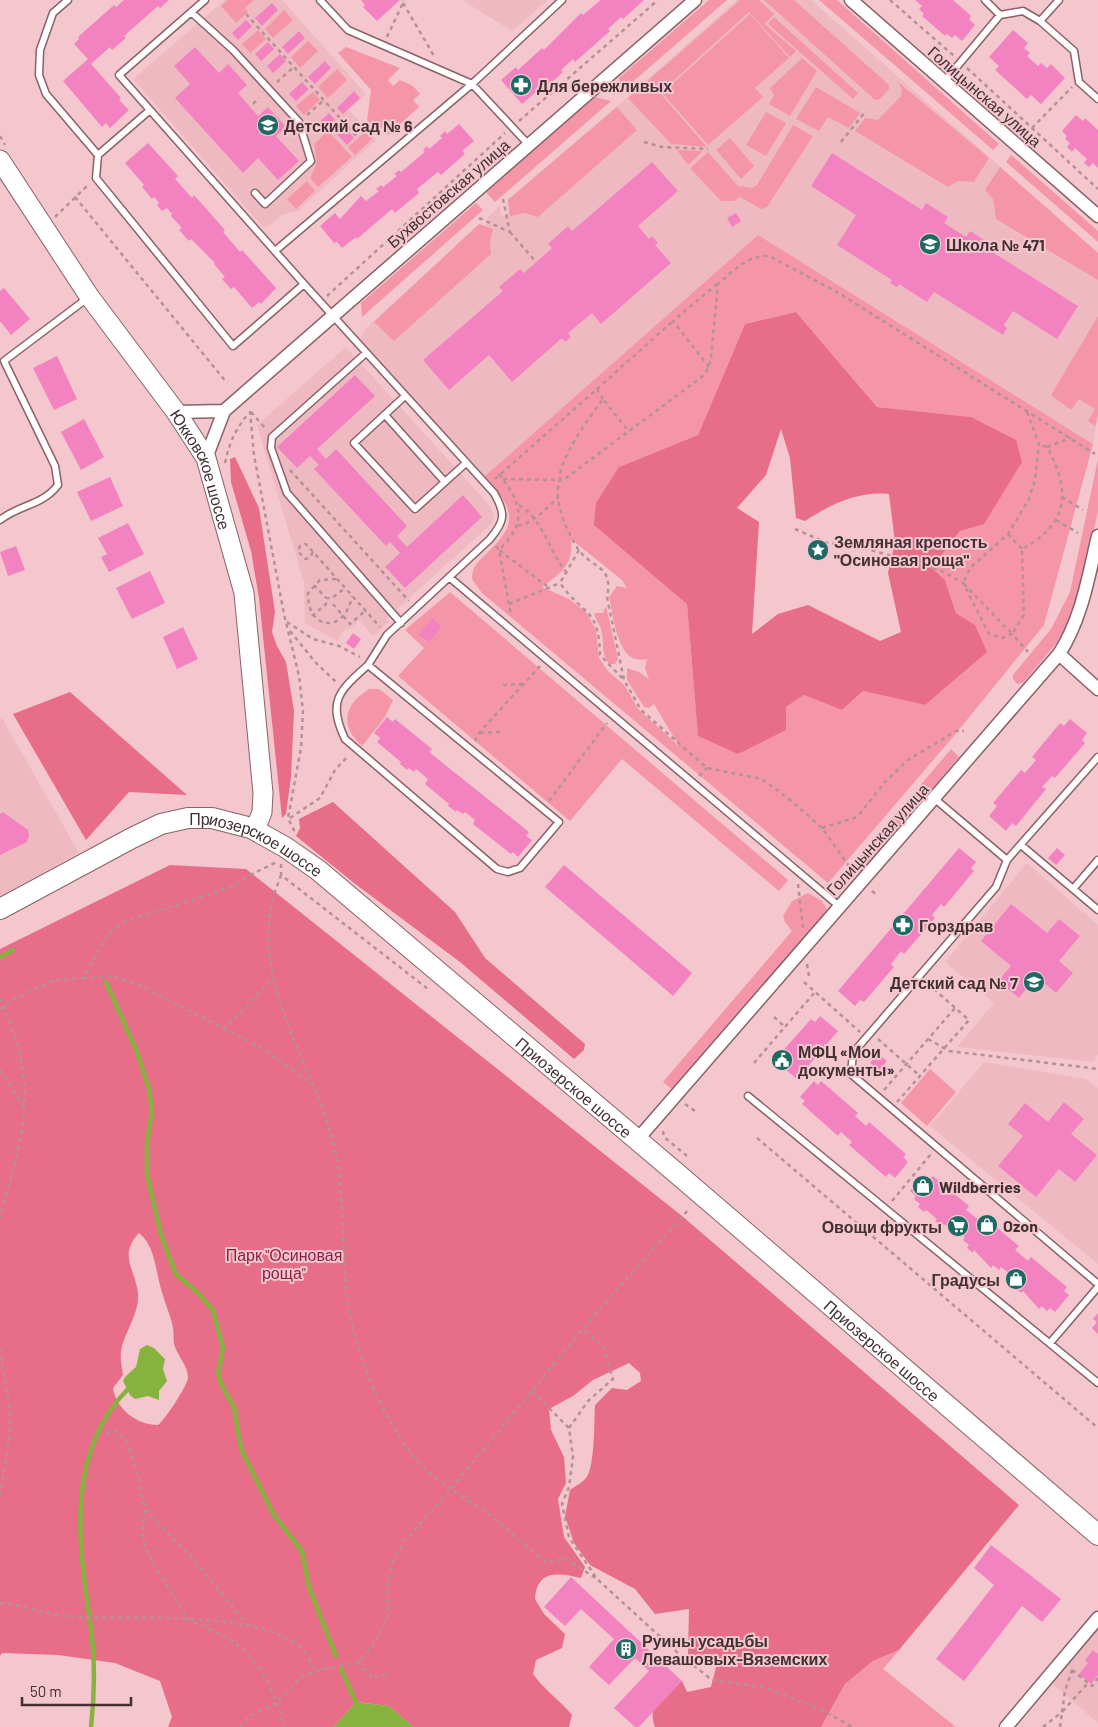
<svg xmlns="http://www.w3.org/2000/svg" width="1098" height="1727" viewBox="0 0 1098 1727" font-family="Barlow,sans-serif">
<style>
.built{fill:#efb9c2}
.green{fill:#f596a8;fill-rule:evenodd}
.forest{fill:#e76d88;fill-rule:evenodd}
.water{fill:#86b33e}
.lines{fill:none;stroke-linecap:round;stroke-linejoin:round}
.stream{stroke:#86b33e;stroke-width:4.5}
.building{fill:#f383c0}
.service-casing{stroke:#896168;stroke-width:9}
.minor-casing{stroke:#896168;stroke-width:15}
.secondary-casing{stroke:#896168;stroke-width:21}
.primary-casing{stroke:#896168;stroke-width:22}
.path{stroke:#b59197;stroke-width:2.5;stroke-dasharray:4 4;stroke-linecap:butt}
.service{stroke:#fff;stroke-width:6}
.minor{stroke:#fff;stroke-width:12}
.secondary{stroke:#fff;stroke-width:19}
.primary{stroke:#fff;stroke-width:20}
.labels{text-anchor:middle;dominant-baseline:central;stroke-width:4;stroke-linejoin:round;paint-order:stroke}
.poi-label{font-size:16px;font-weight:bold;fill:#423033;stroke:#f4c6ce;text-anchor:start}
.street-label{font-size:16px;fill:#423033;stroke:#f4c6ce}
.park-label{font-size:16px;fill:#8d1e41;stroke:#f4c6ce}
</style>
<rect width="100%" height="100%" fill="#f4c6ce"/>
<path class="built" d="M225 0H282L366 94 349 110 376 140 298 211 282 215 269 226 263 227 133 79Z
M462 0H548L512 31Z
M737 0H811L1098 253V415L1093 444 758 235 485 476 359 340 367 327 480 224 485 226 489 220 487 218 500 206 502 217 509 212 507 200 622 102Z
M346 347 490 506 494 515 491 524 387 618 389 622 373 636 359 620 349 629 346 627 337 641 305 623 304 582 257 425Z
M2 718 79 853 0 896V719Z
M1027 863 1098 925V1054L1094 1062 957 1047 994 1003 945 962Z
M984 1062 1086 1079 1098 1088V1264L930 1126Z
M1098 1618V1723L1047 1679Z"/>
<path class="green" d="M228 0H254L245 8 248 12 236 23 221 6Z
M709 0H727L621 92 619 78Z
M740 0H759L774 14 765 24 796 51 790 57 749 12 660 93 707 147 671 144 628 98Z
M764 0H794L889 85V89L880 99 875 100Z
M819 0H837L999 144 993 150Z
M284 10 293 20 273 38 265 29Z
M750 14 789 58 755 88 763 97 708 145 662 93Z
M774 17 858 93 853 99 768 24Z
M258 30 266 39 250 53 242 44Z
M308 41 318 51 300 68 291 57Z
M346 47 400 68 388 80 393 86 400 80 413 86 420 94 413 100 419 107 388 135 382 127 377 131 367 120 371 90 338 53Z
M802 58 817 71 790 116 769 104 774 95 770 88Z
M337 69 347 80 328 98 318 87Z
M898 82 989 158 974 182 958 181 948 187 855 131 865 118 878 120 901 96 902 89Z
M816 87 860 113 849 128 828 117 819 131 796 119Z
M313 92 320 100 304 115 296 106Z
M595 97 611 101 495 202 486 192Z
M617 107 637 130 538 217 525 213 510 216 508 200Z
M766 112 786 123 766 156 746 145Z
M793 125 813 136 767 207 761 209 740 197 734 201H721L690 168 708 152 738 186 752 188 757 185Z
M328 131 352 157 318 187 310 178 317 163 314 144Z
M365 132 372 139 355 155 348 147Z
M730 138 754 166 741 179 716 150Z
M677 150 703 151 688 165Z
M1011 155 1098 231V242L1006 162Z
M1000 167 1098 253V280L996 219 993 199 985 190Z
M307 181 315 191 296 209 287 199Z
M476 203 483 210 362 317 361 303Z
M479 224 493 229 490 241 491 254 394 341 374 322Z
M758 235 1093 444 1044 625 953 737 828 883 482 593 472 579C472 567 476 564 484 556 520 522 515 512 485 476ZM796 312 877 407 971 417 960 531 932 568 945 580 956 613 975 625 925 705 863 691 842 710 804 695 786 707V730L737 753 698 735 687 604 619 467 698 435 745 324ZM571 539 622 580 627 588 617 586 609 597C614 617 617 667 647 659L645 668 649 679 639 672 627 668V680L644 707 649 708 654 704 679 746 638 709 625 686 608 671 599 658 596 630 586 612 569 599 542 587C561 573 574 565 571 539Z
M1098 316V415L1095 426 1088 421 1095 409 1079 399 1071 410 1051 395Z
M1098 459V511L1076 608 1062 636 1024 682 1017 684 1013 679V675L1051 629 1070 592Z
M450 592 788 880 779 891 622 759 570 821 398 676 424 648 405 630ZM433 619 442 627 427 643 418 635Z
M606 606 618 659 615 664H609C600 653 605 642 601 629 599 623 595 619 594 613H603Z
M369 689H379L393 700 385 717 362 746C339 725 344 705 369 689Z
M951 749 959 757 861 873 853 865Z
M808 893 822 901 827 910 673 1090 663 1082 792 931 785 922 783 916 792 901Z
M930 1069 956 1092 927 1126 901 1103Z
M899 1650 883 1669 956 1727H821L845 1684 873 1661Z"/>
<path class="forest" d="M796 312 877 407 971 417 1016 440 1022 462 984 524 960 531 932 568 945 580 956 613 975 625 987 652 925 705 863 691 842 710 804 695 786 707V730L738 754 698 736 687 604 594 525 596 503 619 467 698 435 745 324ZM781 429 790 458 796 518 805 521C831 504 858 491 889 494L895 542 888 573 901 632 880 641 808 605 778 614 752 634 759 522 737 508 766 475Z
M235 457 259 508 275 612 272 632 277 646 286 662 294 711 291 777 286 814 282 818 259 598 251 551 231 482 230 459Z
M70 692 187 795 129 792 86 840 13 714Z
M333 802 455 912 485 958 585 1044 584 1050 574 1059 460 962 354 883 296 836 300 828 299 819Z
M170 865 246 869 682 1216 1019 1505 899 1650 873 1661 845 1684 821 1727H655C646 1704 665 1693 682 1681L687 1692 711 1687 716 1667 688 1655 689 1609 655 1614 635 1589 590 1565 574 1543 565 1516 570 1490C575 1486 582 1483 586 1478 595 1468 594 1421 595 1405L612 1388 627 1390 641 1381 640 1373 629 1363 593 1380 573 1396 549 1409 551 1430 564 1457 566 1483 558 1499 564 1537 585 1567 581 1578C559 1573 537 1569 535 1599L544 1614 565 1634 562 1648 536 1660 533 1674C544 1690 560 1700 572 1715L569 1727H413L389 1706 356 1702 334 1727H168L172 1717 160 1681 115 1663 58 1655 2 1653 0 1656V949ZM139 1233C156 1247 155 1271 162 1292 165 1304 171 1316 173 1328 174 1334 173 1342 175 1347 179 1358 188 1366 188 1378 187 1386 165 1420 158 1425 137 1425 116 1409 113 1388L123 1375C122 1368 120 1359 121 1352 123 1335 140 1313 138 1293 135 1268 118 1256 139 1233Z"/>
<path class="water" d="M147 1345 154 1348 165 1359 163 1369 167 1381 159 1391V1400L148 1396 135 1399 130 1395 123 1381 125 1377 136 1367 140 1349Z
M356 1702 389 1706 413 1727H334Z"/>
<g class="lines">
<path class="stream" d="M0 957 13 950
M106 982 137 1052 149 1089 152 1112 147 1142V1174L161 1235 176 1274 198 1293 213 1310 223 1348 218 1373 221 1384 234 1407 241 1449 274 1515 302 1551 309 1587 336 1656
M341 1669 356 1702
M91 1727C95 1692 95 1656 90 1621 78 1541 66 1452 128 1389"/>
</g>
<path class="building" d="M124 0H169L160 8 158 6 124 36 126 38 112 50 110 47 91 64 121 98 119 100 129 110 110 128 106 123 102 127 63 81 88 59 74 44 79 39 78 37 114 5 116 7Z
M361 0H400L377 21 363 7 365 5Z
M601 0H644L623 19 621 17 608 29 610 31 575 62 573 59 561 70 563 72 539 94 537 91 522 104 501 80 516 67 518 70 542 48 544 50 581 13 583 15Z
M915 0H953L971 16 969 19 975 25 962 41 955 35 952 38 947 34 945 36 922 16 924 14 919 9 922 6Z
M272 3 278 10 262 26 255 18Z
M246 20 252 26 238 40 232 33Z
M1013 30 1028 43 1024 48 1030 53 1027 56 1038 66 1041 63 1047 68 1051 64 1065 78 1041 104 1031 95 1027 99 995 70 999 66 989 57Z
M299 31 305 38 288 54 282 47Z
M268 42 274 49 261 61 255 54Z
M195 47 219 73 228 64 247 85 238 93 258 116 268 107 286 127 276 136 299 161 278 180 258 158 243 173 175 98 190 84 174 66Z
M280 54 286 61 273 73 267 66Z
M325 61 331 68 315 84 308 77Z
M302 82 309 89 296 101 289 94Z
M354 91 360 98 343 114 337 108Z
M329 113 335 120 323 131 316 125Z
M1076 115 1083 121 1085 118 1098 130V168L1093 163 1089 167 1084 163 1087 159 1075 148 1072 152 1067 147 1070 143 1065 139 1067 136 1062 131Z
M341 123 354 138 347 145 333 130Z
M459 124 474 141 462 151 465 154 441 175 438 172 417 189 419 193 395 213 392 209 357 239 356 237 342 248 337 242 334 243 320 226 335 213 340 219 361 196 366 201 379 191 376 189 381 185 383 187 397 176 394 174 399 170 401 172 425 152 423 150 427 146 429 149 442 138 440 136 445 131 447 134Z
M148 143 178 176 175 179 192 198 194 195 225 230 223 232 240 252 242 250 276 288 261 304 259 302 252 308 234 287 231 289 222 279 225 277 214 264 215 263 191 239 189 241 179 230 182 228 171 216 172 214 167 208 162 211 157 205 159 203 154 197 152 199 142 187 144 185 125 163Z
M832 153 922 210 926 203 948 217 944 223 966 237 970 231 992 245 989 250 1078 306 1057 339 1013 311 1004 325 1007 328 1003 335 934 292 927 302 899 284 897 287 890 283 892 280 837 245 856 215 811 186Z
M652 162 678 191 638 226 649 239 652 236 658 243 655 245 671 263 601 324 592 313 568 333 571 337 565 342 562 338 512 382 489 355 449 390 423 360 503 291 499 287 520 269 524 273 552 248 548 244 568 226 572 231Z
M736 213 741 221 732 227 727 218Z
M4 288 30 319 11 335 0 321V291Z
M57 356 77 399 54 410 33 368Z
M355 375 375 396 317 449 326 459 336 449 407 526 397 536 407 547 463 495 482 517 405 588 385 567 400 553 390 542 386 546 314 469 319 465 310 456 297 468 277 447Z
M84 419 104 457 81 470 61 432Z
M110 477 123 506 91 521 77 492Z
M128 523 144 554 109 572 101 557 107 554 98 538Z
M16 546 25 570 8 576 0 552Z
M150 571 165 603 132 619 116 588Z
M433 618 442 627 428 643 418 635Z
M183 627 198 659 177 669 163 637Z
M353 633 361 639 354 649 346 643Z
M387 717 393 722 395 719 432 749 429 752 529 832 526 836 532 840 518 857 513 852 511 854 473 824 475 820 465 812 463 814 457 810 456 812 448 806 449 804 425 784 428 779 416 769 414 772 409 768 407 770 400 764 401 762 377 742 380 738 374 733Z
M1070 719 1087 733 1082 740 1085 743 1055 778 1052 776 1042 787 1046 789 1016 826 1012 823 1006 831 989 816 997 806 993 803 1021 770 1025 773 1036 760 1032 757 1060 723 1064 726Z
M3 812 28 830 29 836 27 842 0 855V814Z
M959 848 976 862 971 868 974 871 944 907 941 904 932 915 935 918 904 954 901 951 891 964 894 967 864 1002 860 1000 855 1006 838 991Z
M1057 848 1065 855 1056 865 1048 858Z
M564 865 692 973 673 996 545 887Z
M1011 904 1047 933 1059 919 1080 936 1059 961 1073 973 1056 993 1036 976 1019 998 998 981 1011 966 981 941Z
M820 1016 838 1031 797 1079 779 1064 784 1058 780 1054 811 1019 815 1022Z
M878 1054 887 1061 879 1070 870 1063Z
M814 1081 818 1085 821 1081 858 1113 855 1116 866 1126 869 1122 906 1154 903 1157 908 1162 895 1178 889 1173 886 1177 849 1145 852 1142 841 1132 838 1136 802 1104 805 1101 800 1097Z
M1064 1102 1084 1119 1071 1134 1097 1155 1075 1182 1059 1169 1036 1197 998 1166 1023 1136 1008 1124 1025 1103 1048 1122Z
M924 1174 930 1179 933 1176 969 1206 966 1210 979 1220 983 1216 1019 1246 1015 1250 1028 1261 1031 1257 1067 1287 1064 1291 1069 1295 1055 1312 1050 1308 1047 1311 1042 1306 1039 1309 1023 1291 1021 1293 1015 1288 1018 1286 1011 1280 1014 1277 1001 1267 999 1270 993 1265 991 1268 974 1250 973 1253 967 1248 969 1245 963 1240 965 1237 952 1226 950 1229 944 1224 942 1227 935 1221 937 1219 926 1210 924 1212 918 1207 920 1204 914 1199 916 1196 910 1191Z
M1098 1313V1334L1092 1328 1097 1322 1093 1319Z
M991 1545 1061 1599 1042 1622 1022 1606 964 1681 936 1659 994 1585 974 1568Z
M571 1577 682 1681 639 1727H635L614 1708 649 1671 635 1658 609 1685 589 1667 614 1639 581 1609 565 1626 544 1607Z
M1093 1650 1097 1654 1098 1652V1675L1091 1684 1079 1674 1088 1663 1085 1660Z"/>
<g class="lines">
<g class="service-casing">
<path id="service" d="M68 0 53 13 40 50 39 75 46 94 98 155
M320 0 348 30 472 84 528 144
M985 0 1000 15
M191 12 233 50 299 122 311 161 265 204 255 193
M1040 21 1059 0
M944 82 1000 15 1023 11 1040 21 1074 51 1079 82 1098 99
M150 110 119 75 205 0
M275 251 472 84 562 0
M304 284 233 346 96 178 98 155 150 110 304 284 494 493C506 514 505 521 490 539L387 635 368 665 559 822 520 868 508 872 497 869 345 739C327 701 339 691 368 665
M366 353 272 437 271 448 287 493 401 623
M405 396 354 443 415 509 466 463
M385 415 445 482
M0 520C20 504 42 506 58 485L55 466 4 361 89 297
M449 577 839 906
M1098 757 1007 860 996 887 853 1053 851 1074 1098 1284
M935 799 1007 860
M1021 845 1098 910
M1073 889 1098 860
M748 1096 1098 1383
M1050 1343 1098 1287"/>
</g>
<g class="minor-casing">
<path id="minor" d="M851 0 1098 216
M176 412 224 411
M206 458 224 411 695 0
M1059 654 1098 689
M637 1140 1059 654C1082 618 1088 578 1098 536
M1006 1727 1098 1618"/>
</g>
<g class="secondary-casing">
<g id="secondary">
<path id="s1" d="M0 160 89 296 176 412 206 458 244 593 263 793 262 812 255 830"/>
</g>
</g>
<g class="primary-casing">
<g id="primary">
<path id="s2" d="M0 909 132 838 161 824 188 818H212L251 828 285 847 318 870 674 1171 1098 1535"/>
</g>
</g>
<path class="path" d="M890 0 954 56
M403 3 434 56
M246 14 358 138
M387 37 403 3V0
M967 68 1098 189
M277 82 295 66
M253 104 259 98
M307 115 325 99
M519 121 658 0
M1032 128 1072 87
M0 136 5 145
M644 142 662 147 708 149
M841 142 865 112
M75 197 227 383
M55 217 89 184
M479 218 510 232 503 199
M510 232 536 262
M327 296 505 133
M709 367 673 321 717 284
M597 389 673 321
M250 411 254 455 284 614 299 676 303 711 301 748 288 818 294 830 293 834
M251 412 266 429
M1027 412 1039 444 1035 480 1029 499 1008 534 970 568 963 583 1012 634 1024 615 1022 549C1069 524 1071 491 1047 447L1039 444
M1047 447 1071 438
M225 463C229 443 236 428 249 413
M290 470 409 601
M499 474C522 504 528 521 499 550L547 586
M495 479 597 389 603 399
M503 479 560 480C557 461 591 415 603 399L629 432
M1062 497 1083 510
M519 505C544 521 548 549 566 572
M1056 520 1078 533
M518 526C535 522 545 509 558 498
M795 529 827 543 867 549 938 569 963 583 989 634 1003 638 1012 634 1028 652
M1008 534 1022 549
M496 546 499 550 511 615
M579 550 560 583C583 616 599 607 600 655L623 679
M313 552 309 558 305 559 298 551 300 546 306 544 380 627
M336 579 320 580 308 593C307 631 345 634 352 596
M314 585 326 598
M333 604 350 624 365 611
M509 604 560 583
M312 616 326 604V598H332L345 588
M287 622 313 639 339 646 360 657
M290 631 316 663 336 682
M503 685 522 684
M480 733 500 732
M475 741 479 733 540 666
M699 776 707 768
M549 801 607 723
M290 818 320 798 335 770 348 756
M822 828 857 817 885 782 908 760 956 731H964
M281 864V875L428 989
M854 873 822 828 789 799 762 779 707 768 641 710 624 680 607 597C614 565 592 569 578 549 567 532 552 499 560 480L566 478 703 376 709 367 711 357 718 284C734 270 748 255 769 256L837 292 1095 454
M281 875C277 887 271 900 270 913 258 1001 322 1076 337 1160 344 1202 342 1247 346 1289 353 1347 376 1405 410 1452 429 1478 462 1495 487 1513 507 1529 527 1547 547 1563L565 1558 597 1579
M798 884 803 929
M872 891 878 896
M807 964 809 976
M83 978 112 976 141 986 262 1048 312 1084
M804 982 860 1032
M0 998C6 1010 9 1022 14 1034 38 1105 17 1151 0 1218
M0 1009 14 999 54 980 83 978 109 933 124 922 231 887 254 873 277 862
M774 1017 785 1027
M223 1029 255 998 273 977
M878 1039 920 1076
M928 1039 949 1051 1098 1069
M754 1063 815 992
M0 1070 24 1106
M884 1090 955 1008
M897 1102 969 1020 927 983
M685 1104 695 1111
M663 1131 664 1137 687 1156
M757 1138 1098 1428
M892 1201 931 1154
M0 1349 10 1411V1434L0 1495
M532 1391 569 1428 573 1457 569 1487 562 1504 569 1537 597 1579 679 1654 712 1680 767 1688 822 1710 852 1727
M569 1428 588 1401 613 1379 604 1348 583 1329
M106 1433 116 1431 128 1444 138 1477 145 1510 189 1554 246 1623
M145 1510C144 1518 142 1529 143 1537 148 1564 176 1595 188 1620 200 1625 213 1630 224 1636 259 1655 274 1691 285 1727
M0 1603C22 1604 45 1614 67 1616 123 1621 271 1607 306 1654 310 1659 312 1666 315 1671
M358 1662 373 1678 390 1673
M1072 1670 1092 1686 1098 1678
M240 1727 249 1717 277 1702 292 1688 299 1678 315 1671 358 1662 373 1646 388 1615 387 1590 392 1563 404 1542 438 1504 603 1305 689 1209
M1043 1727 1062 1712 1065 1691 1072 1670
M1060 1727 1062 1712 1088 1683"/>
<use href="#service" class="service"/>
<use href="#minor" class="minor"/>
<use href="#secondary" class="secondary"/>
<use href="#primary" class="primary"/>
</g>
<defs>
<g id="pharmacy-disc" transform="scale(1.125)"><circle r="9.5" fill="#1e6963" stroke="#f4c6ce"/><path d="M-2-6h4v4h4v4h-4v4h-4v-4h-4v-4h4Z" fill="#fff"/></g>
<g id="school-disc" transform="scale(1.125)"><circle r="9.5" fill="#1e6963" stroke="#f4c6ce"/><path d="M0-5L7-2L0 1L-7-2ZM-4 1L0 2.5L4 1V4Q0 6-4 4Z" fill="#fff"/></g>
<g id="sight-disc" transform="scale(1.125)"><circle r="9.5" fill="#1e6963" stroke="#f4c6ce"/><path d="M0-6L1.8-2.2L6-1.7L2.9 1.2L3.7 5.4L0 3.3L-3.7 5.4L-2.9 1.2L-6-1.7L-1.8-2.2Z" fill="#fff"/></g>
<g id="civic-disc" transform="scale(1.125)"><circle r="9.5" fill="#1e6963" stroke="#f4c6ce"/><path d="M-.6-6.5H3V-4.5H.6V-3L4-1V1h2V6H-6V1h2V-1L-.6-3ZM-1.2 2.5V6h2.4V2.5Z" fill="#fff"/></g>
<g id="shop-disc" transform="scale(1.125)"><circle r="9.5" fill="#1e6963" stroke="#f4c6ce"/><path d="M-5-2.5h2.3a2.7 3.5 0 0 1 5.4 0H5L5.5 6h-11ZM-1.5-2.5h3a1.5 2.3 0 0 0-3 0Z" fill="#fff"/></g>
<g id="supermarket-disc" transform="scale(1.125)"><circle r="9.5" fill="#1e6963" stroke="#f4c6ce"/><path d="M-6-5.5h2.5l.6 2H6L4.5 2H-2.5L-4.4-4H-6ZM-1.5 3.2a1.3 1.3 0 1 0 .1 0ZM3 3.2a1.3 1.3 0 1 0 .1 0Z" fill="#fff"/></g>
<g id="building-disc" transform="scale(1.125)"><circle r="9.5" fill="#1e6963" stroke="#f4c6ce"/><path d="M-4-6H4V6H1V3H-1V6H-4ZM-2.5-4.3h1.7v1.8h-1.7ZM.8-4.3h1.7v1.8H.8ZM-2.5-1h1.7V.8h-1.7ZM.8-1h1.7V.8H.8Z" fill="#fff"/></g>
</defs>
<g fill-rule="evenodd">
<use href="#pharmacy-disc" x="521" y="85"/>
<use href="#school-disc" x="268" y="125"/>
<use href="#school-disc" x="930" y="244"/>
<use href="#sight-disc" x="818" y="550"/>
<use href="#pharmacy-disc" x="903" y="925"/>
<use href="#school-disc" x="1034" y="982"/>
<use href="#civic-disc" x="782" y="1060"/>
<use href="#shop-disc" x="923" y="1186"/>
<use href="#shop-disc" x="987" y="1225"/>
<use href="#supermarket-disc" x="958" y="1226"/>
<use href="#shop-disc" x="1016" y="1279"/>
<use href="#building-disc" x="626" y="1649"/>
</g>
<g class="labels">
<g class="poi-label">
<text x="537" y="85">Для бережливых</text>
<text x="284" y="125">Детский сад № 6</text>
<text x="946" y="244">Школа № 471</text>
<text x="834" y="541">Земляная крепость<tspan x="834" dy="18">"Осиновая роща"</tspan></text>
<text x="919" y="925">Горздрав</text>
<text x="1018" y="982" text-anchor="end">Детский сад № 7</text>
<text x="798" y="1051">МФЦ «Мои<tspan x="798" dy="18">документы»</tspan></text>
<text x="939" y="1186">Wildberries</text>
<text x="1003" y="1225">Ozon</text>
<text x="942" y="1226" text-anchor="end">Овощи фрукты</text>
<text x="1000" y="1279" text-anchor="end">Градусы</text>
<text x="642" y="1640">Руины усадьбы<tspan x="642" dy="18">Левашовых-Вяземских</tspan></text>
</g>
<g class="street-label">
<text transform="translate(985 96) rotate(41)">Голицынская улица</text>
<text transform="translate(448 193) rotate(-41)">Бухвостовская улица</text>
<text stroke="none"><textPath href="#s1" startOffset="371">Юкковское шоссе</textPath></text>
<text transform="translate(877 839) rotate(-48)">Голицынская улица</text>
<text stroke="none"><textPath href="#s2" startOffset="284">Приозерское шоссе</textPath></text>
<text stroke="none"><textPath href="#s2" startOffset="689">Приозерское шоссе</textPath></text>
<text stroke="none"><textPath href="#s2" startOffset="1094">Приозерское шоссе</textPath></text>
</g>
<g class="park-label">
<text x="284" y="1254">Парк "Осиновая<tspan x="284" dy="18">роща"</tspan></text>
</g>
</g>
<path d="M22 1697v8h109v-8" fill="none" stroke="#423033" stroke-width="2.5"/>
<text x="30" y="1697" font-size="15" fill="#423033" stroke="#f4c6ce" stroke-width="4" paint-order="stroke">50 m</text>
</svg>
